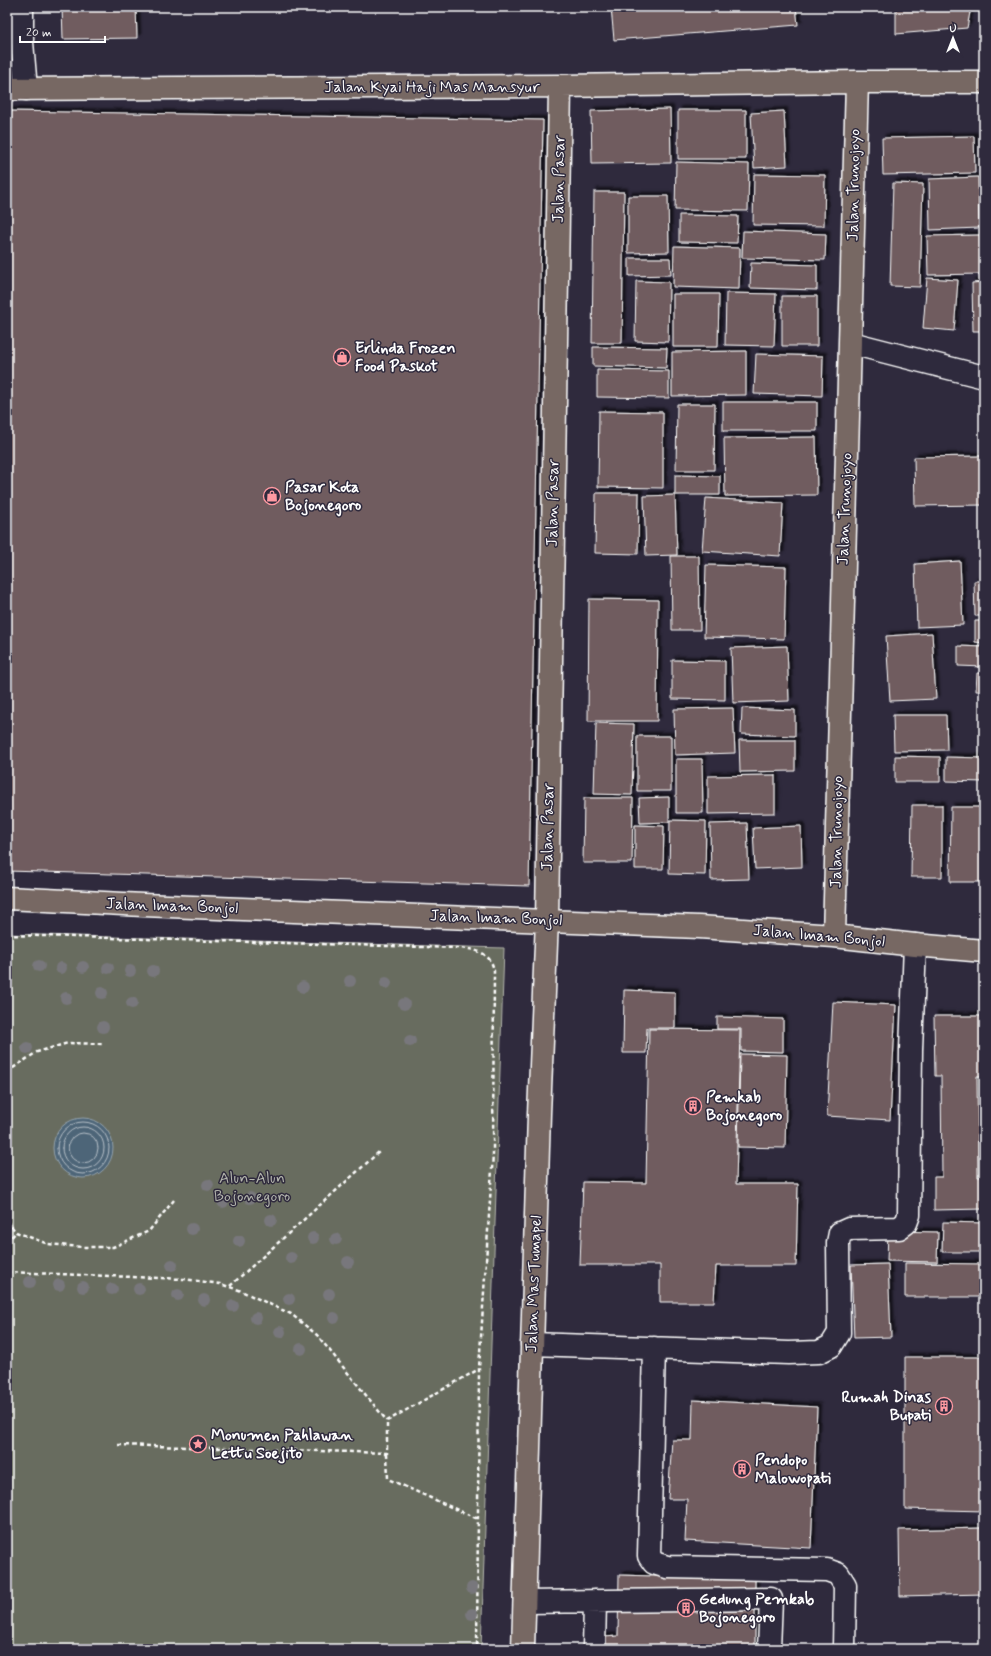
<svg xmlns="http://www.w3.org/2000/svg" width="991" height="1656" viewBox="0 0 991 1656" font-family="Mynerve,sans-serif">
<style>
.green{fill:#686c5e;stroke:#b4b6ae}
.water{fill:#4d6578;stroke:#94a3ae}
.lines{fill:none;stroke-linecap:round;stroke-linejoin:round}
.shore{stroke:#b8c1c9;stroke-width:1}
.building{fill:#705c5e;stroke:#fff;filter:url(#shadow)}
.minor-casing{stroke:#fff;stroke-width:25}
.major-casing{stroke:#fff;stroke-width:25}
.path{stroke:#fff;stroke-width:2.5;stroke-dasharray:4 3;stroke-linecap:butt}
.minor{stroke:#2f2a3d;stroke-width:22}
.major{stroke:#776864;stroke-width:22}
.tree{fill:#78777b}
.labels{text-anchor:middle;dominant-baseline:central;stroke-width:3;stroke-linejoin:round;paint-order:stroke}
.street-label{font-size:16px;fill:#fff;stroke:#2f2a3d}
.poi-label{font-size:16px;font-weight:bold;fill:#fff;stroke:#2f2a3d;text-anchor:start}
.park-label{font-size:16px;fill:#b4b6ae;stroke:#2f2a3d}
</style>
<defs>
<filter id="shadow"><feDropShadow dx="3.5" dy="-3.5" stdDeviation="1" flood-color="#0009"/></filter>
</defs>
<rect width="100%" height="100%" fill="#2f2a3d"/>
<filter id="ink" filterUnits="userSpaceOnUse"><feTurbulence type="fractalNoise" baseFrequency=".025" numOctaves="2"/><feDisplacementMap in="SourceGraphic" scale="8" xChannelSelector="R" yChannelSelector="G"/><feConvolveMatrix kernelMatrix="1 2 1 2 8 2 1 2 1" color-interpolation-filters="sRGB"/></filter>
<g filter="url(#ink)">
<path class="green" d="M7 934 504 948 481 1649H7Z"/>
<path class="water" d="M53 1148a30 30 0 1 1 60 0a30 30 0 1 1-60 0Z"/>
<g class="lines">
<path class="shore" d="M57 1148a26 26 0 1 1 52 0a26 26 0 1 1-52 0Z
M62 1148a21 21 0 1 1 42 0a21 21 0 1 1-42 0Z
M68 1148a15 15 0 1 1 30 0a15 15 0 1 1-30 0Z"/>
</g>
<path class="building" d="M62 7H136L137 38 63 39Z
M611 7H796L798 25 614 40Z
M896 7H971L967 28 896 34Z
M670 109 671 163 592 164 591 111Z
M678 110H746V159H678Z
M7 111 543 120 529 886 7 871Z
M784 111 787 166 754 168 751 113Z
M974 136 975 173 883 175 882 138Z
M676 162 749 164 748 211 675 210Z
M754 174 825 175 824 226 753 225Z
M978 177 979 228 930 230 929 179Z
M893 183 923 184 920 287 890 286Z
M594 192H624L622 343H592Z
M628 196H668L669 252 628 253Z
M679 215 738 216 737 243 679 242Z
M743 231 826 234 825 260 742 258Z
M980 235 981 274 928 275 927 236Z
M674 246 740 248 739 289 673 287Z
M629 258H670L671 275 629 276Z
M751 263 817 265V290L750 288Z
M927 278 958 280 954 331 923 328Z
M636 281 669 282 668 342 635 341Z
M984 282V331H973L972 283Z
M726 293 776 294 774 346 725 345Z
M673 294H719L718 347H673Z
M782 296H817V346H782Z
M593 347 667 348 666 368 593 366Z
M746 351V395L672 396V352Z
M756 354 823 356 822 396 754 394Z
M597 370 669 371V398L597 397Z
M723 402H817V431H723Z
M677 404H715L714 470H676Z
M599 411 663 412V488L598 487Z
M816 437 817 495 725 496 724 438Z
M984 456V505L915 506 914 457Z
M675 475 720 476V495H675Z
M596 493H639L638 554 595 553Z
M675 495 677 555 646 556 644 496Z
M706 498 783 503 780 556 702 551Z
M671 556H699L700 630H672Z
M960 561 963 625 917 627 915 564Z
M706 565 786 567 784 639 704 637Z
M974 581H984V616H975Z
M589 599 658 600 657 721H588Z
M975 621H984V643L975 642Z
M932 633 936 699 890 701 886 636Z
M787 646 789 701 733 703 731 648Z
M958 646 984 647V667L958 666Z
M672 660 725 661V700L672 699Z
M977 673H984V691H976Z
M733 708 735 753 675 755 674 709Z
M742 708 795 710V736L741 734Z
M893 715H946L947 750 894 751Z
M596 723 634 724 632 795 594 794Z
M637 736H671V791H637Z
M739 740H795V771L740 772Z
M895 756 940 757V782H895Z
M946 757 984 758V782L946 781Z
M676 759H702L703 813H676Z
M775 775V813L708 814V776Z
M669 797V822L640 823 639 798Z
M584 798H633L632 863H583Z
M912 805H942V877H911Z
M951 807H984V882H950Z
M670 820 706 821 705 875 669 874Z
M747 823 749 879 711 880 710 824Z
M635 825 664 826 663 869H635Z
M801 826 802 867 755 869 753 828Z
M624 990 675 992V1028H647L646 1053H623Z
M833 1002 896 1005 890 1120 827 1116Z
M934 1016H984V1076H977L978 1177H984V1209L934 1210V1177H942L941 1076H935Z
M717 1017 783 1019V1052L741 1051V1029H717Z
M649 1029 740 1030 736 1184H798L796 1266H716L714 1302H660V1265H580L583 1182 646 1183Z
M740 1054 787 1055 785 1148 738 1147Z
M943 1222 984 1223V1252H942Z
M888 1231 938 1232 937 1262 887 1261Z
M905 1263 984 1264V1297H905Z
M888 1264 891 1337 854 1338 851 1265Z
M905 1357H984V1511L905 1509Z
M693 1400 817 1407 811 1548 685 1541 687 1499H668L672 1440H692Z
M983 1528 984 1594 900 1596 899 1530Z
M619 1575 755 1579V1649H590V1638L618 1636Z"/>
<g class="lines">
<g class="minor-casing">
<path id="minor" d="M22 7V42L26 89
M851 343 984 377
M532 1344 789 1353 819 1352 831 1346 839 1333 838 1243 840 1233 849 1229 899 1228 906 1223 909 1215 911 1050 915 945
M654 1348 649 1556 654 1563 667 1567 827 1570 838 1574 845 1585 844 1649
M525 1602 771 1599 769 1649
M594 1649 595 1601"/>
</g>
<g class="major-casing">
<path id="major" d="M7 89 560 86 857 82H984
M7 898 143 905 699 927 834 936 915 945 984 951
M834 936 857 82
M523 1649 539 1114 547 920 560 86"/>
</g>
<path class="path" d="M7 935 458 948C475 949 491 952 494 971L493 1154 479 1368 477 1649
M7 1072 37 1052 68 1043 102 1044
M7 1221 16 1232 48 1244 82 1247H113L149 1231 174 1200
M7 1242 16 1232
M7 1272 184 1279 220 1284 239 1290 291 1314 317 1335 387 1421
M230 1286 379 1152
M118 1445 387 1453V1421L479 1369
M387 1453 388 1479 478 1519"/>
<use href="#minor" class="minor"/>
<use href="#major" class="major"/>
</g>
<g class="tree">
<circle cx="39" cy="966" r="6"/>
<circle cx="83" cy="967" r="6"/>
<circle cx="61" cy="968" r="6"/>
<circle cx="108" cy="968" r="6"/>
<circle cx="130" cy="971" r="6"/>
<circle cx="153" cy="971" r="6"/>
<circle cx="350" cy="981" r="6"/>
<circle cx="386" cy="983" r="6"/>
<circle cx="303" cy="987" r="6"/>
<circle cx="102" cy="993" r="6"/>
<circle cx="66" cy="998" r="6"/>
<circle cx="132" cy="1003" r="6"/>
<circle cx="404" cy="1004" r="6"/>
<circle cx="103" cy="1027" r="6"/>
<circle cx="410" cy="1041" r="6"/>
<circle cx="27" cy="1048" r="6"/>
<circle cx="208" cy="1185" r="6"/>
<circle cx="250" cy="1198" r="6"/>
<circle cx="223" cy="1202" r="6"/>
<circle cx="271" cy="1220" r="6"/>
<circle cx="192" cy="1229" r="6"/>
<circle cx="313" cy="1238" r="6"/>
<circle cx="336" cy="1239" r="6"/>
<circle cx="239" cy="1241" r="6"/>
<circle cx="291" cy="1258" r="6"/>
<circle cx="348" cy="1262" r="6"/>
<circle cx="172" cy="1265" r="6"/>
<circle cx="30" cy="1282" r="6"/>
<circle cx="59" cy="1285" r="6"/>
<circle cx="83" cy="1287" r="6"/>
<circle cx="112" cy="1289" r="6"/>
<circle cx="139" cy="1289" r="6"/>
<circle cx="329" cy="1294" r="6"/>
<circle cx="178" cy="1295" r="6"/>
<circle cx="289" cy="1299" r="6"/>
<circle cx="204" cy="1300" r="6"/>
<circle cx="233" cy="1306" r="6"/>
<circle cx="256" cy="1318" r="6"/>
<circle cx="334" cy="1318" r="6"/>
<circle cx="280" cy="1332" r="6"/>
<circle cx="301" cy="1349" r="6"/>
<circle cx="472" cy="1588" r="6"/>
<circle cx="472" cy="1614" r="6"/>
</g>
</g>
<defs>
<g id="shop-ring" transform="scale(0.9)"><circle r="9.5" fill="#2f2a3d" stroke="#ff9aa2" stroke-width="1.5"/><path d="M-5-2.5h2.3a2.7 3.5 0 0 1 5.4 0H5L5.5 6h-11ZM-1.5-2.5h3a1.5 2.3 0 0 0-3 0Z" fill="#ff9aa2"/></g>
<g id="building-ring" transform="scale(0.9)"><circle r="9.5" fill="#2f2a3d" stroke="#ff9aa2" stroke-width="1.5"/><path d="M-4-6H4V6H1V3H-1V6H-4ZM-2.5-4.3h1.7v1.8h-1.7ZM.8-4.3h1.7v1.8H.8ZM-2.5-1h1.7V.8h-1.7ZM.8-1h1.7V.8H.8Z" fill="#ff9aa2"/></g>
<g id="sight-ring" transform="scale(0.9)"><circle r="9.5" fill="#2f2a3d" stroke="#ff9aa2" stroke-width="1.5"/><path d="M0-6L1.8-2.2L6-1.7L2.9 1.2L3.7 5.4L0 3.3L-3.7 5.4L-2.9 1.2L-6-1.7L-1.8-2.2Z" fill="#ff9aa2"/></g>
</defs>
<g fill-rule="evenodd">
<use href="#shop-ring" x="342" y="357"/>
<use href="#shop-ring" x="272" y="496"/>
<use href="#building-ring" x="693" y="1106"/>
<use href="#building-ring" x="944" y="1406"/>
<use href="#sight-ring" x="198" y="1444"/>
<use href="#building-ring" x="742" y="1469"/>
<use href="#building-ring" x="686" y="1608"/>
</g>
<g class="labels">
<g class="street-label">
<text x="432" y="87">Jalan Kyai Haji Mas Mansyur</text>
<text transform="translate(559 179) rotate(-89)">Jalan Pasar</text>
<text transform="translate(854 185) rotate(-89)">Jalan Trunojoyo</text>
<text transform="translate(553 503) rotate(-89)">Jalan Pasar</text>
<text transform="translate(845 509) rotate(-88)">Jalan Trunojoyo</text>
<text transform="translate(548 827) rotate(-89)">Jalan Pasar</text>
<text transform="translate(837 832) rotate(-89)">Jalan Trunojoyo</text>
<text transform="translate(172 906) rotate(2)">Jalan Imam Bonjol</text>
<text transform="translate(496 918) rotate(2)">Jalan Imam Bonjol</text>
<text transform="translate(819 936) rotate(5)">Jalan Imam Bonjol</text>
<text transform="translate(534 1284) rotate(-88)">Jalan Mas Tumapel</text>
</g>
<g class="poi-label">
<text x="355" y="348">Erlinda Frozen<tspan x="355" dy="18">Food Paskot</tspan></text>
<text x="285" y="487">Pasar Kota<tspan x="285" dy="18">Bojonegoro</tspan></text>
<text x="706" y="1097">Pemkab<tspan x="706" dy="18">Bojonegoro</tspan></text>
<text x="931" y="1397" text-anchor="end">Rumah Dinas<tspan x="931" dy="18">Bupati</tspan></text>
<text x="211" y="1435">Monumen Pahlawan<tspan x="211" dy="18">Lettu Soejito</tspan></text>
<text x="755" y="1460">Pendopo<tspan x="755" dy="18">Malowopati</tspan></text>
<text x="699" y="1599">Gedung Pemkab<tspan x="699" dy="18">Bojonegoro</tspan></text>
</g>
<g class="park-label">
<text x="252" y="1178">Alun-Alun<tspan x="252" dy="18">Bojonegoro</tspan></text>
</g>
</g>
<rect width="991" height="1656" fill="none" stroke="#2f2a3d" stroke-width="24"/>
<rect x="12" y="12" width="967" height="1632" fill="none" stroke="#fff" stroke-width="1.5" filter="url(#ink)"/>
<g transform="translate(953 38)" stroke="#2f2a3d" stroke-width="3" paint-order="stroke">
<path d="M0-3L7 15L0 10L-7 15Z" fill="#ffffff"/>
<text y="-6" font-size="11" font-weight="bold" text-anchor="middle" fill="#ffffff">U</text>
</g>
<path d="M20 36v6h85v-6" fill="none" stroke="#ffffff" stroke-width="2"/>
<text x="26" y="36" font-size="12" fill="#ffffff" stroke="#2f2a3d" stroke-width="3" paint-order="stroke">20 m</text>
</svg>
